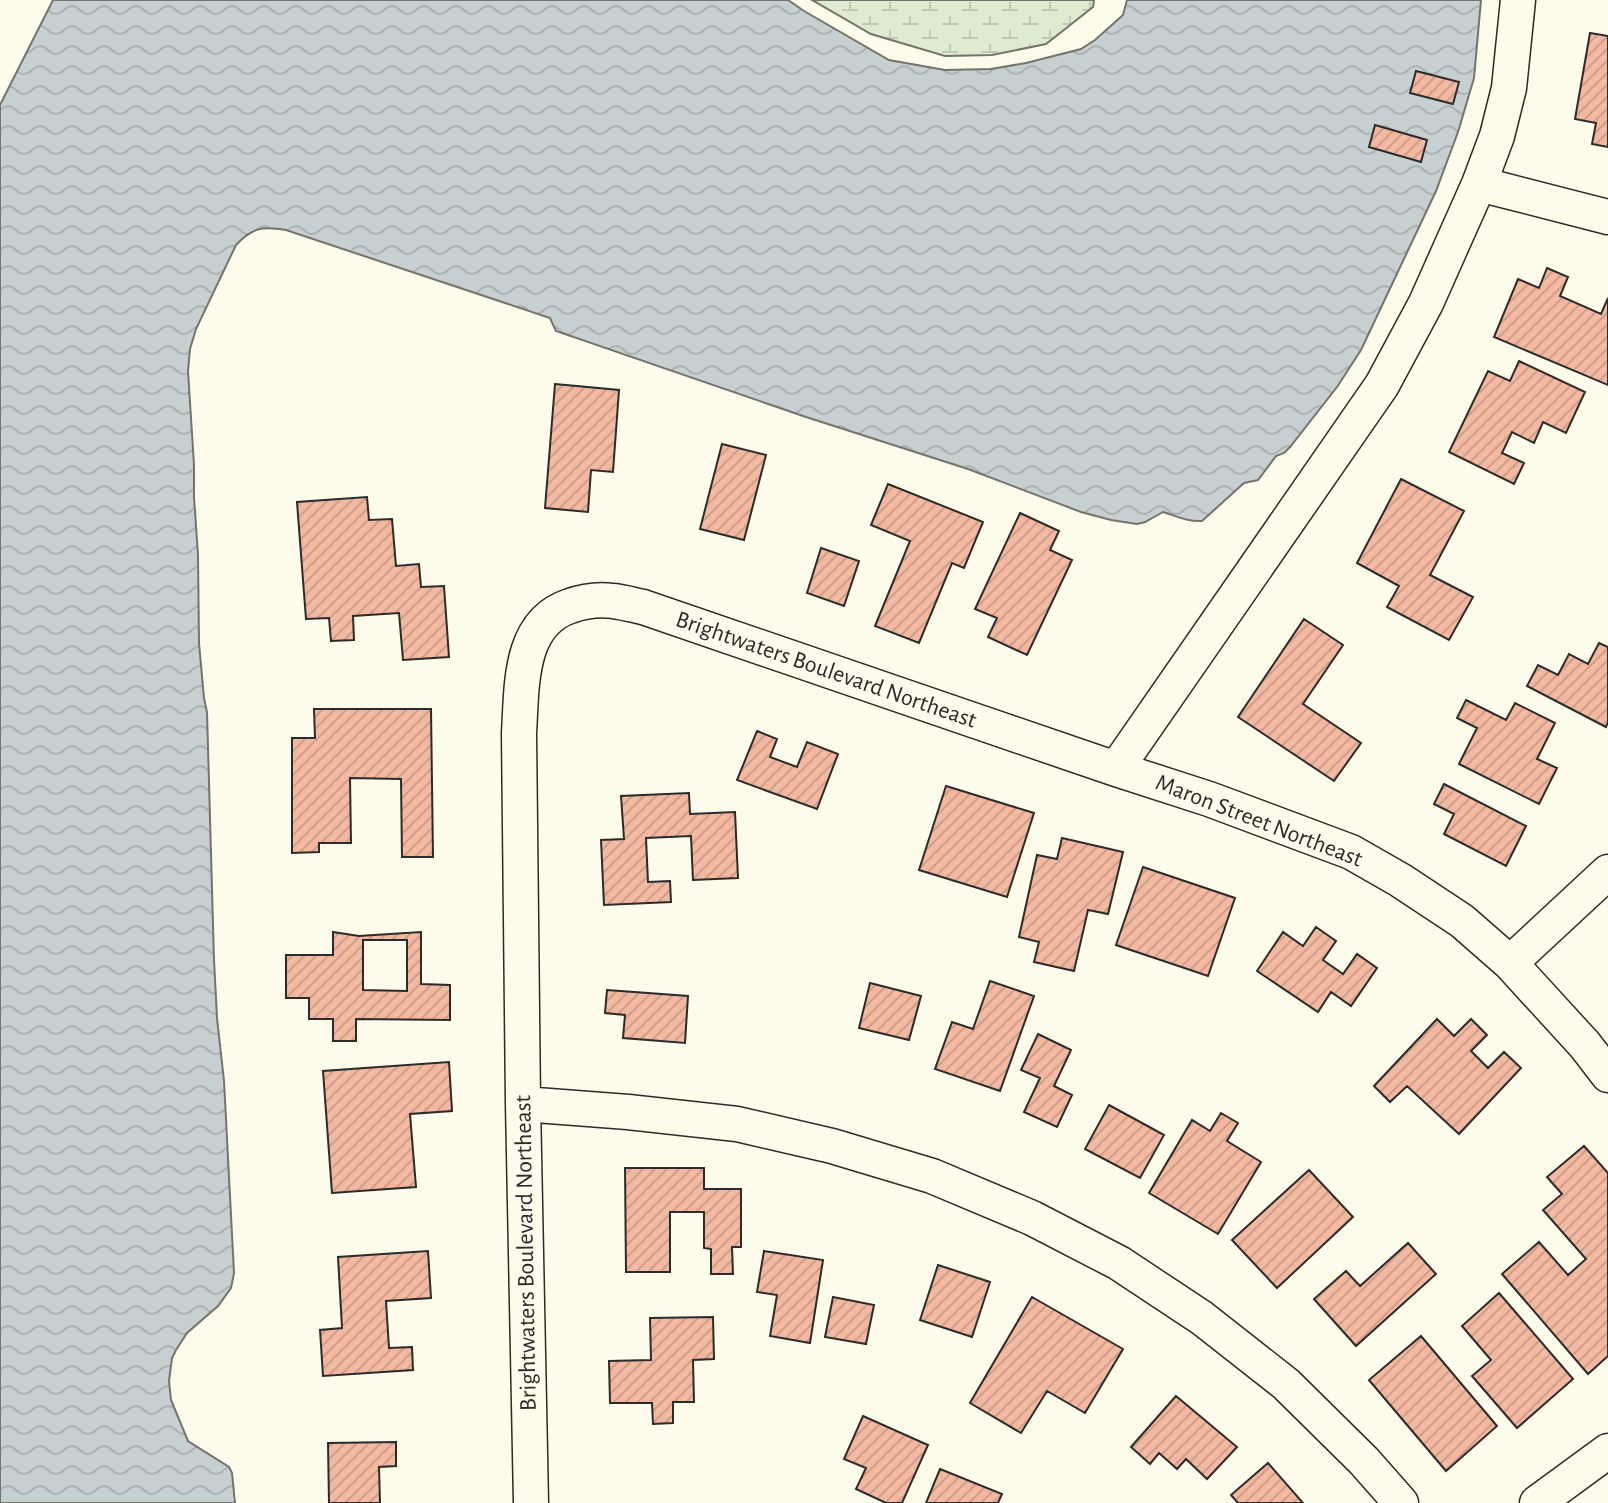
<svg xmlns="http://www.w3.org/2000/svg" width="1608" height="1503" viewBox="0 0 1608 1503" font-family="'Alegreya Sans',sans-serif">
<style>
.wetland{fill:url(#wetland-marsh);stroke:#74746e;stroke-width:2}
.water{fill:url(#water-waves);stroke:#74746e;stroke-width:2}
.building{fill:url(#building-hatch);stroke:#2b2b2b;stroke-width:2;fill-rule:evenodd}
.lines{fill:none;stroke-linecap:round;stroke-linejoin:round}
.minor-casing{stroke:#2b2b2b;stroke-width:37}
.minor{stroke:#fdfbea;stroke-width:34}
.labels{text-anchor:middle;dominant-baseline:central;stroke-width:6;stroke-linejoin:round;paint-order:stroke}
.street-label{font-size:24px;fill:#2b2b2b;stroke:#fdfbea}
</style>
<defs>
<pattern id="wetland-marsh" width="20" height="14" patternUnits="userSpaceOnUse" patternTransform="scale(2)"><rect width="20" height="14" fill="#deebd1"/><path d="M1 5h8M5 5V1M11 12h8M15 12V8" fill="none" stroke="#bfcab4"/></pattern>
<pattern id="water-waves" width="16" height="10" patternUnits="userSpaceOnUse" patternTransform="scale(2)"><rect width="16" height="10" fill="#c7d0d0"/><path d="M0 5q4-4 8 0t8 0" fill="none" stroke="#abb3b3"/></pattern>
<pattern id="building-hatch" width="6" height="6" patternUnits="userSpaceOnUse" patternTransform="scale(2)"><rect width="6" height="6" fill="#f2b8a0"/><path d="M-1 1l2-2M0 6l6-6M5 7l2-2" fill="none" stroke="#d09e8a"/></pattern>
</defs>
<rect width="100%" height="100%" fill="#fdfbea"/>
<path class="wetland" d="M812 0H1094L1093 7 1046 44 992 55 945 56 871 34Z"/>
<path class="water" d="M53 0H788L804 11 889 60 945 70 991 69 1026 63 1081 49 1095 40 1123 15 1127 0H1481L1474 78 1458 132 1436 191 1361 350 1337 387 1290 447 1284 453 1276 456 1258 480 1244 483 1202 521C1187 522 1177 516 1163 512L1145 522 1137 524 1111 520 1081 512 968 469 806 417 556 331 550 318 286 230C263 226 253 227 236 245L196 329 190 349 188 371 194 465V497L198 555 199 643 204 698 207 712 214 960 217 1018 224 1081 234 1273 231 1288 218 1306 187 1333 176 1350 172 1358 169 1381 171 1400 188 1441 229 1467 232 1473 235 1503H0V105Z"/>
<path class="building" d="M1590 33 1608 36V147L1592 144 1596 123 1575 119Z
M1416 71 1459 82 1453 104 1410 93Z
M1375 125 1427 140 1421 162 1369 147Z
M1547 268 1568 277 1560 296 1601 314 1608 298V385L1494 337 1518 279 1539 288Z
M1519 361 1585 392 1566 433 1543 422 1534 443 1512 432 1502 453 1524 463 1514 484 1449 452 1488 371 1510 381Z
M555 384 619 390 613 472 591 470 588 512 545 508Z
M722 444 766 455 744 540 700 529Z
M1401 479 1464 511 1430 575 1473 597 1449 640 1387 607 1399 586 1357 563Z
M888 484 983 522 964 568 952 563 919 643 875 626 910 541 871 525Z
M367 497 369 520 392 519 396 566 419 564 421 587 444 586 449 657 403 660 399 613 353 616 354 640 331 641 329 618 306 619 297 502Z
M1020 513 1059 531 1050 550 1072 560 1027 655 988 637 997 618 975 609Z
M821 548 859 561 844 606 807 593Z
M1304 619 1343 645 1303 704 1361 743 1334 781 1238 717Z
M1599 643 1608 647V722L1606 727 1527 686 1538 665 1558 675 1569 654 1588 664Z
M1466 700 1506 720 1515 703 1555 723 1537 759 1557 768 1539 804 1459 764 1477 728 1457 718Z
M314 709H431L433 857H402L401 779 350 778 351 843H319V852L292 853V738H315Z
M757 731 777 739 770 757 797 767 807 742 838 754 817 809 737 780Z
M1444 784 1526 826 1506 866 1444 834 1454 814 1434 804Z
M946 786 1034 813 1007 897 919 870Z
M689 793 690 814 735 812 738 878 693 880 691 836 646 838 648 882 670 881 671 902 604 905 601 840 624 839 621 796Z
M1062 838 1123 852 1108 914 1088 910 1074 971 1034 962 1039 942 1019 937 1037 855 1057 859Z
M1143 867 1235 898 1208 976 1116 945Z
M1316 927 1336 941 1323 960 1343 974 1357 954 1377 968 1351 1006 1331 992 1318 1012 1257 971 1283 932 1303 946Z
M333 932 359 936 421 932V984L450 985V1020L356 1019V1041H333V1019H309V998H286V955H333ZM363 940H407V991L363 990Z
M990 981 1034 996 1000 1091 935 1069 952 1022 973 1029Z
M870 983 921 996 909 1040 859 1028Z
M607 990 688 996 685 1043 623 1038 625 1015 605 1013Z
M1437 1019 1454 1036 1471 1019 1487 1035 1471 1051 1488 1068 1504 1052 1521 1068 1459 1134 1407 1086 1390 1102 1374 1086Z
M1038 1034 1071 1050 1054 1086 1072 1095 1057 1127 1024 1112 1040 1078 1021 1070Z
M449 1062 452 1111 410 1114 416 1187 332 1193 323 1071Z
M1109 1105 1164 1135 1140 1178 1085 1149Z
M1221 1113 1238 1123 1227 1141 1261 1162 1218 1234 1149 1193 1192 1120 1210 1131Z
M1584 1146 1608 1173V1356L1588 1374 1502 1274 1539 1242 1568 1275 1586 1259 1543 1210 1562 1194 1547 1177Z
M625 1168H704V1189H741V1247H732L733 1274H711V1249L704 1248V1212H670V1272H626Z
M1309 1170 1353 1217 1277 1288 1232 1240Z
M1408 1243 1436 1274 1356 1346 1314 1299 1346 1271 1360 1286Z
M428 1251 431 1298 386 1301 389 1348 412 1347 413 1370 323 1376 320 1330 342 1328 338 1257Z
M764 1251 823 1260 810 1343 770 1336 777 1295 757 1292Z
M938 1265 990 1282 972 1337 920 1320Z
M1499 1293 1573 1379 1517 1428 1472 1376 1491 1360 1462 1326Z
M833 1297 874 1305 866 1344 825 1337Z
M1032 1297 1123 1349 1085 1413 1047 1391 1021 1433 970 1403Z
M713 1317 714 1359 693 1360 694 1402H673V1423L653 1424 652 1403H610L609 1361 651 1360 650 1318Z
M1421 1336 1497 1426 1446 1471 1369 1380Z
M1176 1396 1237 1447 1207 1479 1186 1459 1177 1469 1159 1453 1150 1464 1131 1447Z
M863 1416 928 1445 902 1503H886L856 1489 866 1468 844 1459Z
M396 1442V1466L379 1467 380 1503H329L328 1443Z
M1268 1463 1303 1503H1238L1231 1495Z
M940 1469 1002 1494 998 1503H926Z"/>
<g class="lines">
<g class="minor-casing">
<path id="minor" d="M1479 184 1608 217
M1116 769 1382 385 1426 303 1479 184 1497 136 1509 88 1518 0
M1510 963 1608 872
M523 1104 628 1112 737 1124 832 1146 932 1176 1032 1218 1119 1263 1202 1318 1286 1384 1364 1461 1401 1503
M531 1503 523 1104 519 733C522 688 518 623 570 606 584 601 598 599 613 601 623 602 633 605 643 607L1116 769 1209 799 1351 852 1400 880 1462 921 1510 963 1585 1045 1608 1075
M1537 1503 1608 1451"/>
</g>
<use href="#minor" class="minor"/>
</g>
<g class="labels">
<g class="street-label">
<text transform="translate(826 670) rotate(19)">Brightwaters Boulevard Northeast</text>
<text transform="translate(1259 821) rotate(21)">Maron Street Northeast</text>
<text transform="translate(526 1253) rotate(-91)">Brightwaters Boulevard Northeast</text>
</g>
</g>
</svg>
